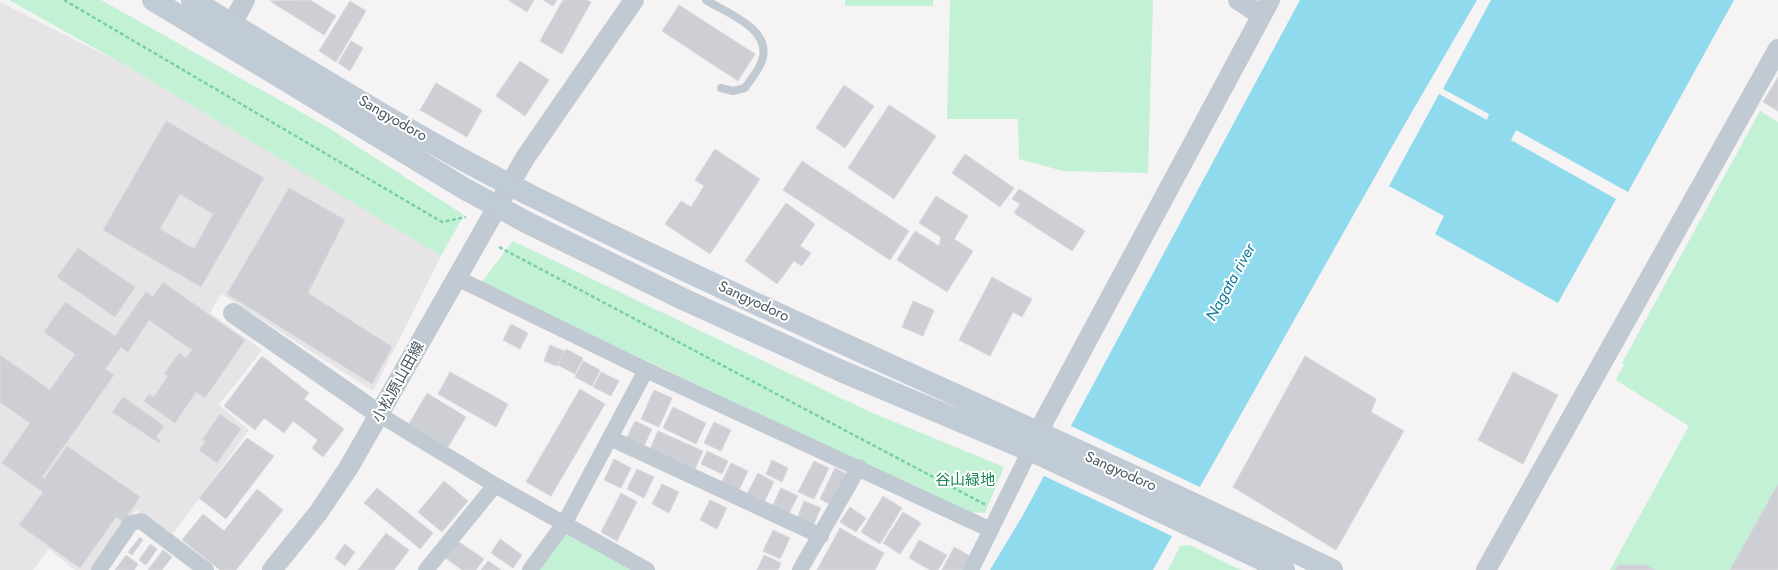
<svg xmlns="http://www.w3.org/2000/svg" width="1778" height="570" viewBox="0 0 1778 570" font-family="Jost,'Noto Sans JP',sans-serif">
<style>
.education{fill:#e6e4e5}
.green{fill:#c3f1d5}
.water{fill:#90daee}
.pier{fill:#f5f3f3}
.building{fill:#cdcfd5;stroke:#d7d9de;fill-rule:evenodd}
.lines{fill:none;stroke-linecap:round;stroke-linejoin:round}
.path{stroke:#7ad0a6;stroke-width:2.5;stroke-dasharray:4 2.5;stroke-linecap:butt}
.service{stroke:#c1cad2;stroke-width:8}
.minor{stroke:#c1cad2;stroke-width:16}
.tertiary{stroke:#c1cad2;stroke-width:20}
.secondary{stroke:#c1cbd6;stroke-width:22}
.labels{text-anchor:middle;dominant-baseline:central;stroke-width:4;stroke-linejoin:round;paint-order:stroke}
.street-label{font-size:15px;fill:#4a5661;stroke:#fff}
.park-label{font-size:15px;fill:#17864f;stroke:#fff}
.water-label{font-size:16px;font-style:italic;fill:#0c7c9b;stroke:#fff}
</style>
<rect width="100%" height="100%" fill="#f5f3f3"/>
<path class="education" d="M0 2 123 64 441 256 373 391 221 294 210 313 262 350 219 405 249 430 173 534 136 510 97 570H75L49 549 33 570H0Z"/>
<path class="green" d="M9 0H101L324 125 464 215 441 256 123 64Z
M845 0H933V6H845Z
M950 0H1153L1148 173 1063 171 1019 159 1018 119H947Z
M1760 111 1778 122V570H1610L1689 426 1616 380 1624 365 1622 363Z
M513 241 868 411 1004 467 985 513 967 512 481 283Z
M563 531 631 570H537Z
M1190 545 1241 570H1168L1180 546Z"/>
<path class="water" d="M1300 0H1477L1402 129 1153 570H990L1023 515Z
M1491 0H1734L1628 192 1516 130 1511 140 1616 199 1558 303 1435 234 1444 216 1389 186 1439 94 1487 120 1489 114 1443 89Z"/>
<path class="pier" d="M1069 425 1202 488 1174 537 1042 475Z"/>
<path class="building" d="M310 0 336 16 324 35 270 1Z
M508 0H534L527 12Z
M543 0H557L553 6Z
M563 0H587L591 2 562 54 540 41Z
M350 1 366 11 336 62 319 51Z
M679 5 755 54 738 81 662 31Z
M351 41 363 48 350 71 338 63Z
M520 61 549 80 525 116 496 96Z
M1778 77V111L1763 102Z
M436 83 482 110 467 137 420 110Z
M844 85 874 106 845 148 816 128Z
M889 105 936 136 894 199 848 168Z
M166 121 264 178 201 287 103 230ZM180 194 213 214 194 249 160 229Z
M715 149 760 179 710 254 665 224 681 201 691 207 704 186 695 180Z
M965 154 1014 188 1000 207 952 173Z
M802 161 909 231 890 260 783 190Z
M289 188 345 220 308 293 392 347 372 384 227 294Z
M1019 189 1085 231 1072 251 1014 213 1020 204 1012 199Z
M936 196 968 216 954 239 973 251 947 292 897 260 915 231 939 246 941 237 919 223Z
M786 203 815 224 800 246 811 253 802 266 794 261 777 284 745 261Z
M78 248 135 287 115 317 57 277Z
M992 277 1032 299 1022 317 1013 312 990 356 959 340Z
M163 282 245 340 205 398 196 392 175 423 144 401 149 394 154 397 168 376 164 374 179 353 186 358 192 350 149 320 128 352 121 347 105 369 114 375 42 477 44 479 67 446 140 497 123 522 116 517 80 568 19 525 43 492 2 463 30 423 0 402V355L50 390 75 354 44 332 65 302 115 336 146 292 153 297Z
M913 301 934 310 923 336 902 327Z
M511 324 528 333 520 349 503 340Z
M550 345 564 351 557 366 544 361Z
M566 349 583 358 575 374 558 365Z
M262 356 309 393 304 399 344 429 323 457 312 448 318 440 293 421 284 433 264 418 255 430 224 406Z
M1305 356 1376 399 1371 412 1404 431 1336 550 1233 487Z
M583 361 600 370 592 386 575 377Z
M450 372 508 404 496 427 438 394Z
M601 372 619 381 611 396 593 387Z
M1513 372 1558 395 1523 464 1478 440Z
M580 389 605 404 551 496 526 482Z
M654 390 672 398 659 427 641 419Z
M427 393 466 417 448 447 409 424Z
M123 397 164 426 156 437 160 440 159 443 112 412Z
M673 407 706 423 696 444 663 428Z
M220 414 241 429 217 463 199 450 205 442 202 440Z
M635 421 652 429 642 450 625 441Z
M714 422 731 430 721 451 704 443Z
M658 431 703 451 695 469 650 449Z
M247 438 274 456 226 519 199 498Z
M707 451 728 461 722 474 701 464Z
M614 459 631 468 621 488 604 480Z
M772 460 788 468 782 482 766 474Z
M814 461 829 468 814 499 798 492Z
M731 463 748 471 738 492 721 483Z
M835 468 851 476 835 507 820 499Z
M637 469 654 477 644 498 627 489Z
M758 473 774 482 764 502 747 494Z
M444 481 468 501 442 532 418 512Z
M662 484 679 492 669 513 652 504Z
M1778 484V570H1730Z
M377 488 433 533 420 549 364 503Z
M781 488 798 496 787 517 771 509Z
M257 489 283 510 236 570H220L182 540 203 514 224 531Z
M621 493 637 502 617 541 601 532Z
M883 496 902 508 880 544 861 532Z
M710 500 727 508 717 529 700 520Z
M804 501 821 508 812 528 796 521Z
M850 507 866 518 856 532 840 522Z
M903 512 921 523 900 554 883 543Z
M840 528 884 553 875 570H817Z
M773 530 790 538 780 559 763 551Z
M386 533 409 550 394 570H358Z
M140 537 143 540 132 555 128 552Z
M500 539 522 555 513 568 491 553Z
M456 540 484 559 476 570H462L444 557Z
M919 540 947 555 938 570H930L909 558Z
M150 544 157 549 146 565 139 560Z
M345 544 355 552 345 566 335 558Z
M954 547 972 557 965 570H942Z
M163 550 172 557 162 570H148Z
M126 555 138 564 134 570H115Z
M764 555 781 563 778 570H757Z
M488 561 501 570H481Z
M1618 565H1646L1655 570H1615Z"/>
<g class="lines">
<path class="path" d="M64 0 442 222 466 217
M499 247 986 505"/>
<path class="service" d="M706 0C727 13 769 28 763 57 761 68 751 79 745 88L733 91 721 88"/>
<path class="minor" d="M457 278 646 370 991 530
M380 415 495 485 647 570
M610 438 821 536
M99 570 131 523 141 521 206 570
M426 570 495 485
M530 570 564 524 646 370
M800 570 859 467
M971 570 1034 442"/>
<path class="tertiary" d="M1238 0 1261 15
M232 24 245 0
M233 313 380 415
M1037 434 1270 0
M272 570 318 513 349 467 525 158 634 0
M1486 570 1778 49"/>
<path class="secondary" d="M153 0 465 189 528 223 685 300 839 370 1043 456 1284 570
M192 0C307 69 422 142 542 201 802 331 1071 442 1332 570"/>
</g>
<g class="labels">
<g class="street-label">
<text transform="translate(393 118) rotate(30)">Sangyodoro</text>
<text transform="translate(754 301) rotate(25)">Sangyodoro</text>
<text transform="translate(398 382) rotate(-61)">小松原山田線</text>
<text transform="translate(1121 471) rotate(24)">Sangyodoro</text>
</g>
<g class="park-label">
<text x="965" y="480">谷山緑地</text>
</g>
<g class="water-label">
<text transform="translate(1230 282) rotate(-61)">Nagata river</text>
</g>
</g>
</svg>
